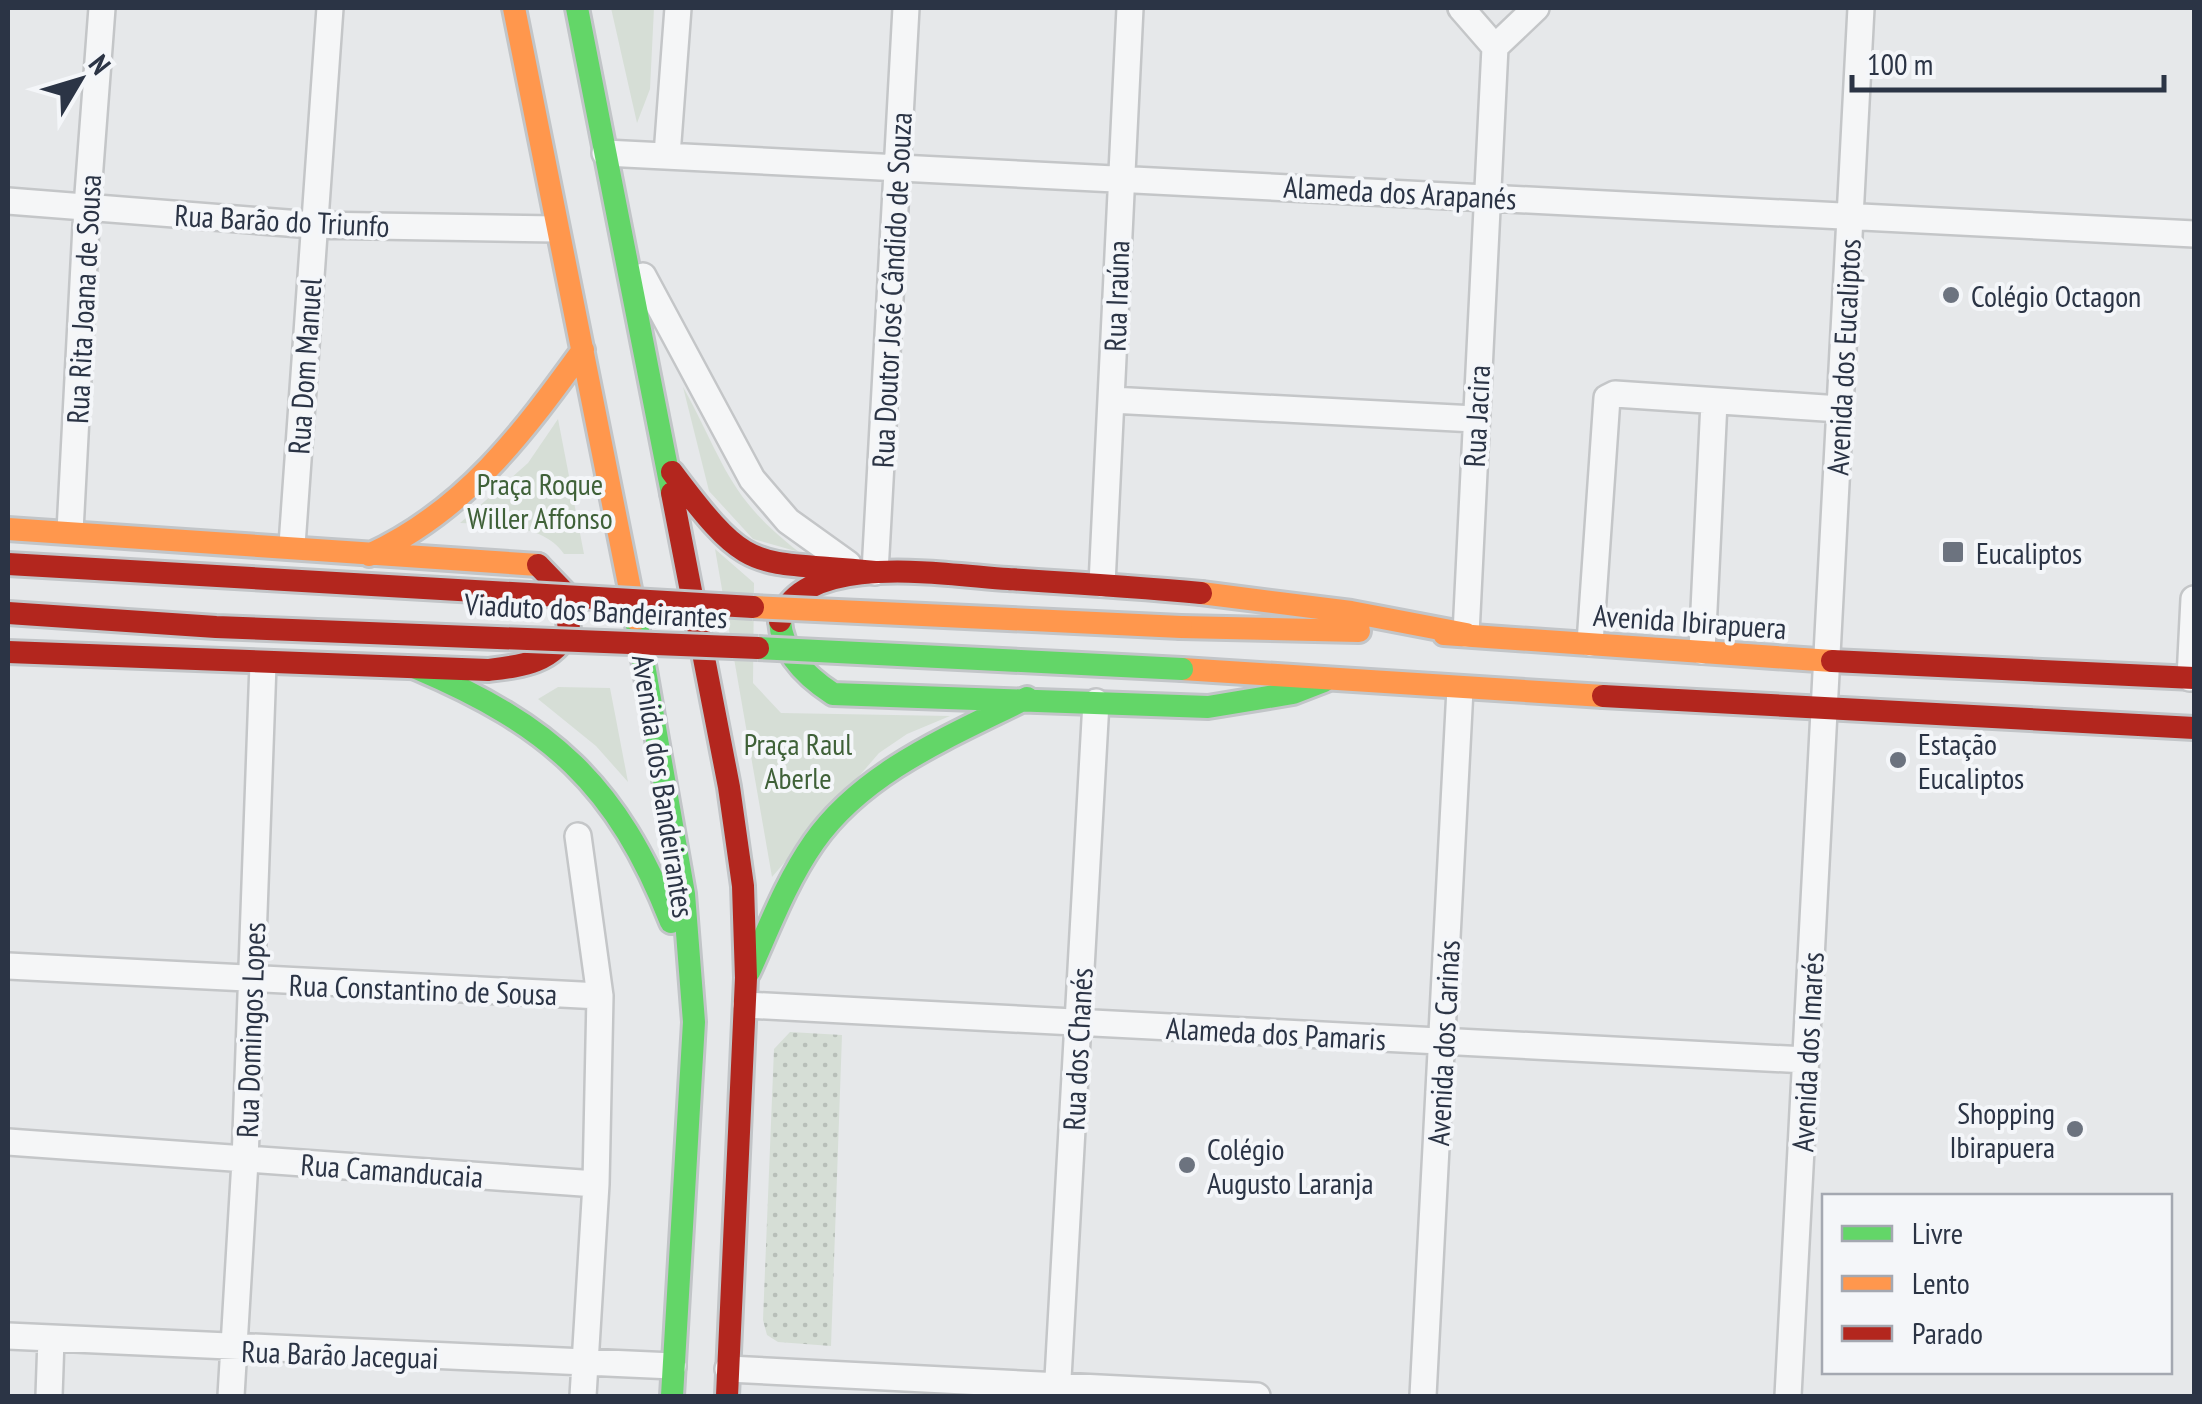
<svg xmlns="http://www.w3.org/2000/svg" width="2202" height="1404" viewBox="0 0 2202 1404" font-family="'PT Sans Narrow',sans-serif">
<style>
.green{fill:#d6ded6}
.garden{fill:url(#garden-dots)}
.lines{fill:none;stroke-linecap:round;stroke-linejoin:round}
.street-casing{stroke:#c4c6c8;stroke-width:30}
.fast-casing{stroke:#c2c5c8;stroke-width:28}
.slow-casing{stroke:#c2c5c8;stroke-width:28}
.jam-casing{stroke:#c2c5c8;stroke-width:28}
.street{stroke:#f5f6f7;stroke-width:25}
.fast{stroke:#63d668;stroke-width:22}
.slow{stroke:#ff974d;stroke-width:22}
.jam{stroke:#b3261e;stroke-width:22}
.fast-bridge-casing{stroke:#c2c5c8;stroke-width:28;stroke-linecap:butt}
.slow-bridge-casing{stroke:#c2c5c8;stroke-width:28;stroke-linecap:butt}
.jam-bridge-casing{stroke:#c2c5c8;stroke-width:28;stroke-linecap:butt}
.fast-bridge{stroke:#63d668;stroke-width:22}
.slow-bridge{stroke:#ff974d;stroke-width:22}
.jam-bridge{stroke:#b3261e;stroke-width:22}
.poi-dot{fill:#6c737f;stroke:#f4f6f9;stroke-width:4}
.labels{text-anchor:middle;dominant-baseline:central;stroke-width:8;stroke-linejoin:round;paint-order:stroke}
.street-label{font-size:30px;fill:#2b3445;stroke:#f4f6f9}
.poi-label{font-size:30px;fill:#2b3445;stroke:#f4f6f9;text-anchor:start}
.park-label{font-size:30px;fill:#3f6138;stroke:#f4f6f9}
</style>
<defs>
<pattern id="garden-dots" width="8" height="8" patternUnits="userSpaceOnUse" patternTransform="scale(2.5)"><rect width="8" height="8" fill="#d6ded6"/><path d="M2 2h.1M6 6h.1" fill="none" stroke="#b8bfb9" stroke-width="1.8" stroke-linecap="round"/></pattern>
</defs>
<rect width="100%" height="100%" fill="#e6e8ea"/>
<path class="green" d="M611 8H654L650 89 637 123Z
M683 387C724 461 727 497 799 552L753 539 709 491Z
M558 419 584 554H564C543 523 494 525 460 523L528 463Z
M715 549 754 583 753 683 781 713 950 716 907 734 879 753 772 877Z
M558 687 610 688 628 782 596 746 538 699Z"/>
<path class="garden" d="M790 1032 842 1035 831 1346 778 1342 767 1335 763 1320 774 1049Z"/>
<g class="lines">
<g class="street-casing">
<path id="street" d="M1461 8 1495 47 1466 634
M1495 47 1536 8
M605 153 2194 234
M667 155 678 8
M8 201 313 225 556 229
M643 276 752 479 788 521 848 564
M1111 400 1475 419
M70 531 87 207 102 8
M292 545 330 8
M875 572 906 8
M1102 584 1130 8
M1590 643 1607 398 1615 394 1840 409
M1702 651 1714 402
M2190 678 2194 599
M578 836 600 996 596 1184 583 1396
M8 966 600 996
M746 1005 1806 1060
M8 1142 596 1184
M8 1336 673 1366
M728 1369 1257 1396
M49 1396 51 1339
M231 1396 245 1161 263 664
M1057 1396 1096 702
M1423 1396 1460 689
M1788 1396 1861 8"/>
</g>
<g class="fast-casing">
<path id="fast" d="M577 8 672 493
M636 619 684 894 694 1022 672 1396
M780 621C782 654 807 677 833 694L1208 707 1293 693 1324 681
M416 668C550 725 617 784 671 922
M749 972C769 928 786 882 814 842 864 771 951 736 1027 698"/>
</g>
<g class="slow-casing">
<path id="slow" d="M514 8 636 619
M8 529 538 565
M369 555C465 511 522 434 583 350
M1201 593 1351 612 1466 634
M1181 627 1359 631
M1444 634 1832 661
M1182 669 1603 696"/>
</g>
<g class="jam-casing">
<path id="jam" d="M672 472C752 579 751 559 875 572
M672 493 729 787 743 886 746 978 727 1396
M780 621C803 549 952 576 1008 579 1072 583 1137 587 1201 593
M8 652 488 670C521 666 554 663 569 629L564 592 538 565
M1832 661 2194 678
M1603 696 2194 728"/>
</g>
<use href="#street" class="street"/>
<use href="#fast" class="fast"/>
<use href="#slow" class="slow"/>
<use href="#jam" class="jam"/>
<g class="fast-bridge-casing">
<path id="fast-bridge" d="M758 648 1182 669"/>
</g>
<g class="slow-bridge-casing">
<path id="slow-bridge" d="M753 607 1181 627"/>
</g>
<g class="jam-bridge-casing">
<path id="jam-bridge" d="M8 564 753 607
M8 613 216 627 758 648"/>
</g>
<use href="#fast-bridge" class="fast-bridge"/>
<use href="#slow-bridge" class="slow-bridge"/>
<use href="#jam-bridge" class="jam-bridge"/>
</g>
<g class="poi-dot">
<circle cx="1951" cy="295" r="10"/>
<rect x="1941" y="540" width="24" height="24" rx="5"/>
<circle cx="1898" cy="760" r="10"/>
<circle cx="2075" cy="1129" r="10"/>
<circle cx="1187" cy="1165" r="10"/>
</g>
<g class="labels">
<g class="street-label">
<text transform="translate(1400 192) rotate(3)">Alameda dos Arapanés</text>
<text transform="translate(282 220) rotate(3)">Rua Barão do Triunfo</text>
<text transform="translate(891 290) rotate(-87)">Rua Doutor José Cândido de Souza</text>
<text transform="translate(1116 296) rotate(-88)">Rua Iraúna</text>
<text transform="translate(83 299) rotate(-87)">Rua Rita Joana de Sousa</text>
<text transform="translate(1843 357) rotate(-87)">Avenida dos Eucaliptos</text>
<text transform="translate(304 366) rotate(-86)">Rua Dom Manuel</text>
<text transform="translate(1476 416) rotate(-87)">Rua Jacira</text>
<text transform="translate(596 610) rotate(3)">Viaduto dos Bandeirantes</text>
<text transform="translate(1690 621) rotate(4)">Avenida Ibirapuera</text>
<text transform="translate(664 786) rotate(81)">Avenida dos Bandeirantes</text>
<text transform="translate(423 989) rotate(2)">Rua Constantino de Sousa</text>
<text transform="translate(250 1030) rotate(-88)">Rua Domingos Lopes</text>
<text transform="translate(1276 1033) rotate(3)">Alameda dos Pamaris</text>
<text transform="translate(1443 1043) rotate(-87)">Avenida dos Carinás</text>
<text transform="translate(1077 1049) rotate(-87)">Rua dos Chanés</text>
<text transform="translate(1807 1052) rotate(-87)">Avenida dos Imarés</text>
<text transform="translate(392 1170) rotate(4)">Rua Camanducaia</text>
<text transform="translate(340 1354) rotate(2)">Rua Barão Jaceguai</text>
</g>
<g class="poi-label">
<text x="1971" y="295">Colégio Octagon</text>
<text x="1976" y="552">Eucaliptos</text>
<text x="1918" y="743">Estação<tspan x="1918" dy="34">Eucaliptos</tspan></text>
<text x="2055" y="1112" text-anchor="end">Shopping<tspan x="2055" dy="34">Ibirapuera</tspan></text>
<text x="1207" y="1148">Colégio<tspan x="1207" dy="34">Augusto Laranja</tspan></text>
</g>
<g class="park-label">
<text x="540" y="483">Praça Roque<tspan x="540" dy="34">Willer Affonso</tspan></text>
<text x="798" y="743">Praça Raul<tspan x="798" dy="34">Aberle</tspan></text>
</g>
</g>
<rect width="2202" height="1404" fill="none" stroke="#2b3445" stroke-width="20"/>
<rect x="1822" y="1194" width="350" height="180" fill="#f4f6f9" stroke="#a4a8b1" stroke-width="2.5"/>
<rect x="1842" y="1226" width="50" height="15" fill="#63d668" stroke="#a4a8b1" stroke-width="2.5"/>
<text x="1912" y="1244" font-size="30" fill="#2b3445">Livre</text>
<rect x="1842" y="1276" width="50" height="15" fill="#ff974d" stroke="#a4a8b1" stroke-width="2.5"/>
<text x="1912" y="1294" font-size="30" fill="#2b3445">Lento</text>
<rect x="1842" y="1326" width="50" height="15" fill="#b3261e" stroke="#a4a8b1" stroke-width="2.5"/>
<text x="1912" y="1344" font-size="30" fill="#2b3445">Parado</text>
<g transform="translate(80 80) rotate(52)" stroke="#f4f6f9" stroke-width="8" paint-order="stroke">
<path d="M0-8L18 38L0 25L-18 38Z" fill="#2b3445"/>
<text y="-15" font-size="28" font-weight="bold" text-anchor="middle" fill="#2b3445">N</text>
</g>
<path d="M1852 75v15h312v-15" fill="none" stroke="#2b3445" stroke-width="5"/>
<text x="1867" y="75" font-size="30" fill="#2b3445" stroke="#f4f6f9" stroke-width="8" paint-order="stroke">100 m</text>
</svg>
